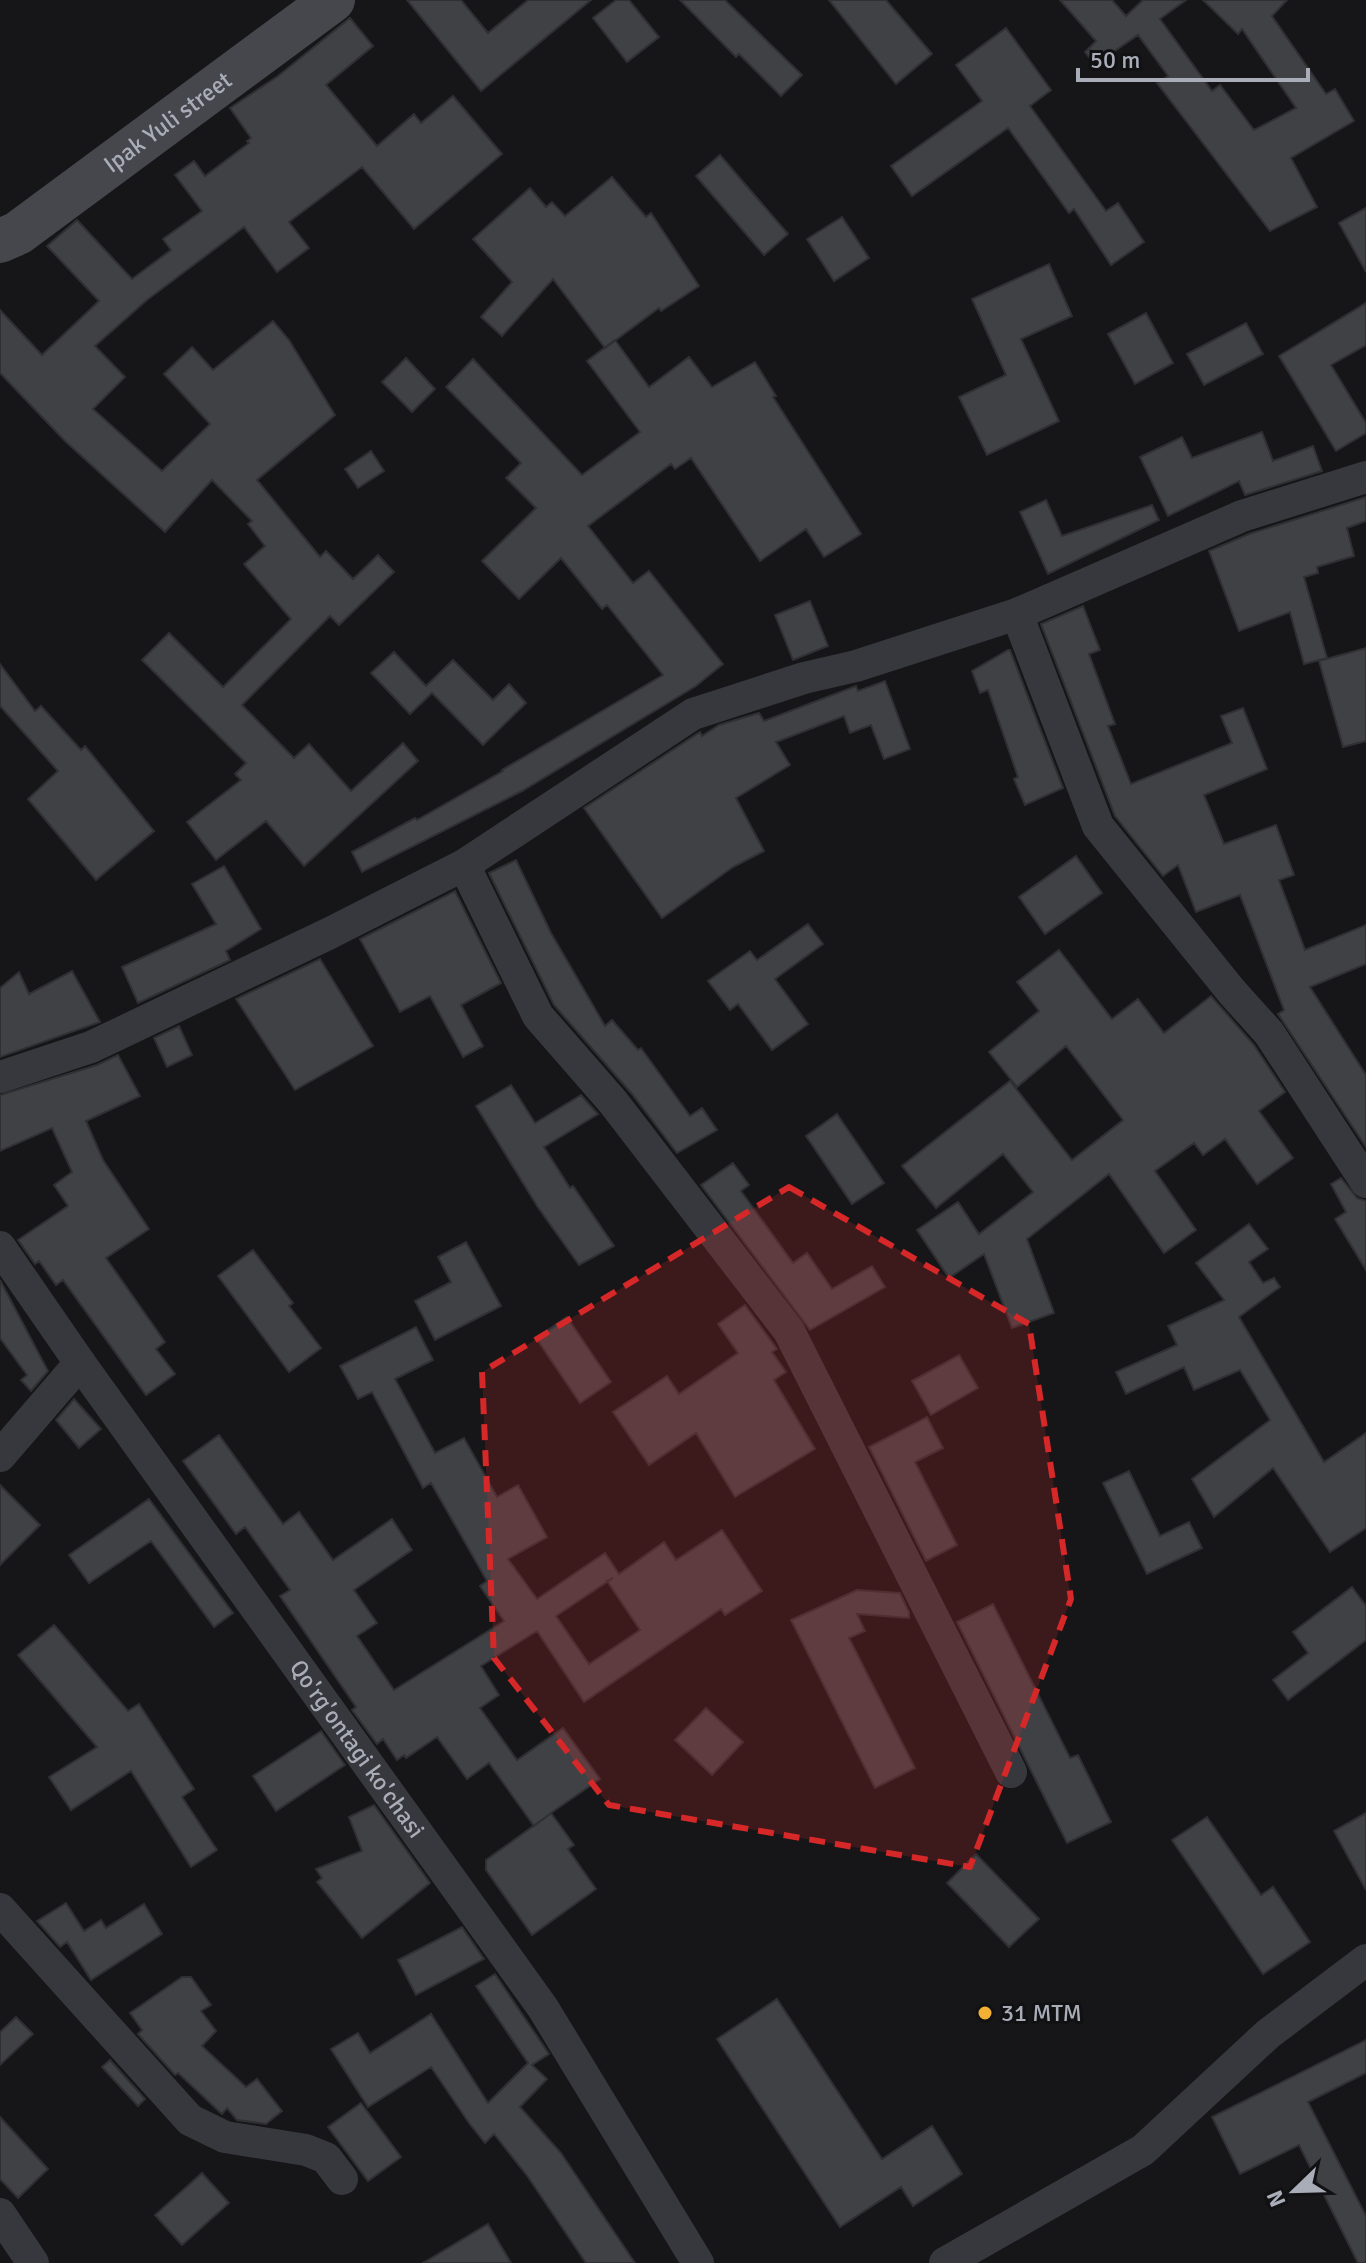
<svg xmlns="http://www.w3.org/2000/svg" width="1366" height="2263" viewBox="0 0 1366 2263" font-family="Signika,sans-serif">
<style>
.building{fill:#404145;stroke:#303034;stroke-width:2;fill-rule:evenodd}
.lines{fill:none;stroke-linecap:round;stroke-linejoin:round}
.street{stroke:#37383d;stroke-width:32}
.secondary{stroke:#45474d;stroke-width:44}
.marked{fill:#d62828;fill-opacity:0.2;stroke:#d62828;stroke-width:6;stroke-dasharray:16 10;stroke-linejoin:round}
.poi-dot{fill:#f2b134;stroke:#111113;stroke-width:3}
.labels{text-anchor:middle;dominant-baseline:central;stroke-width:6;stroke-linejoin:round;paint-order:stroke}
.street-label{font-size:24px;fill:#a8adb8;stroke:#111113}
.poi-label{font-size:24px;fill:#a8adb8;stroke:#111113;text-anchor:start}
</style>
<rect width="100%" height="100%" fill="#161618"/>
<path class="building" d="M407 0H461L488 33 528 0H591L481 91Z
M616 0H629L659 37 627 62 593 18Z
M680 0H725L802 75 781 96 739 54 736 57Z
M829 0H886L932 54 896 84Z
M1060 0H1112L1126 16 1143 0H1186L1160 19 1212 91 1220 85 1254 130 1296 108 1242 29 1238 34 1203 0H1287L1272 16 1326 94 1335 89 1354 121 1291 158 1317 207 1270 231 1157 83 1168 76 1138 35 1095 65 1085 52 1096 41Z
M350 18 373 46 326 85 377 146 414 114 421 123 453 96 502 154 414 229 362 167 289 222 309 248 277 272 244 227 147 300 95 346 125 377 93 409 162 471 210 424 164 374 192 347 213 370 273 321 289 340 335 415 257 480 320 557 326 551 353 579 378 555 394 572 339 625 330 616 242 705 294 758 309 744 351 791 403 743 418 761 304 866 266 821 216 860 187 822 241 780 235 774 246 763 142 660 169 633 223 687 291 619 244 564 265 546 248 524 252 521 212 480 165 532 65 441 0 373V310L42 355 99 301 47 246 77 220 132 279 171 250 163 239 202 211 175 175 194 161 205 176 249 143 247 141 251 138 230 108 278 76Z
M1006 28 1051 90 1030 106 1106 211 1118 203 1144 242 1111 265 1074 209 1069 213 1008 128 912 196 891 166 982 101 956 65Z
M720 155 788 234 764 255 696 176Z
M612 177 646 217 651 213 699 286 661 311 659 308 605 348 553 279 502 336 481 317 512 282 473 239 530 188 546 207 552 202 565 216Z
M1366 208V272L1339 223Z
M842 217 869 258 834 281 807 239Z
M1049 264 1072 316 1021 339 1059 421 987 455 959 397 1006 375 972 299Z
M1366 303V345L1331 365 1366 423V433L1336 451 1279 356Z
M1146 313 1173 363 1135 384 1108 334Z
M1246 323 1263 354 1204 385 1187 354Z
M615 340 649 387 689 357 712 387 755 362 776 396 773 397 861 534 824 557 806 529 760 561 691 458 675 469 671 464 588 526 633 583 649 571 723 664 696 686 522 791 362 872 352 852 415 818 417 820 503 771 502 770 663 675 607 605 602 609 561 558 519 599 482 561 536 508 506 478 521 463 446 387 473 359 582 475 640 432 587 361Z
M406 358 435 389 412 412 382 382Z
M1262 432 1273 461 1313 446 1322 471 1245 495 1239 481 1168 516 1140 457 1182 437 1192 458Z
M371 451 384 471 358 488 345 469Z
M1366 497V521L1347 528 1354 556 1317 567 1318 573 1304 577 1327 658 1304 664 1290 612 1239 631 1209 551 1249 534Z
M1046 500 1062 536 1152 505 1159 520 1048 574 1020 512Z
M810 601 828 646 793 660 775 615Z
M1083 606 1100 650 1089 654 1115 724 1108 726 1131 784 1232 743 1221 716 1243 708 1267 769 1204 795 1224 844 1276 825 1294 875 1279 880 1305 950 1366 925V964L1310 987 1366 1075V1147L1278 1014 1284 1010 1240 895 1196 912 1178 865 1163 876 1115 816 1041 624Z
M1366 648V741L1343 747 1319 661Z
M1008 650H1010L1063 788 1025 805 1014 779 1018 777 988 690 980 693 972 671Z
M394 652 426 686 453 660 493 700 509 684 526 703 483 745 432 693 410 714 371 673Z
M0 664 35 711 41 706 81 750 85 746 154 831 96 880 28 799 58 771 0 706Z
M885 681 910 749 884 759 871 725 850 733 844 716 776 742 790 765 736 798 764 851 733 867 662 918 584 808 700 732 702 736 719 725 759 713 764 721 856 686 858 691Z
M1076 856 1102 893 1045 934 1019 897Z
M516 860 551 933 605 1026 612 1020 638 1050 641 1048 690 1116 702 1108 717 1130 677 1153 632 1094 554 1005 489 873Z
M224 866 261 929 226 951 230 960 138 1003 122 967 216 924 192 884Z
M455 891 501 983 461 1005 483 1046 463 1057 430 996 400 1012 360 939Z
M808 924 823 944 775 979 808 1024 772 1050 738 1004 730 1010 708 981 750 951 757 960Z
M1059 950 1112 1019 1138 999 1164 1033 1211 996 1254 1045 1285 1092 1259 1111 1293 1158 1257 1184 1225 1139 1203 1155 1194 1143 1155 1171 1196 1230 1164 1253 1109 1174 1027 1239 1054 1313 1012 1328 984 1254 949 1278 917 1230 958 1202 979 1234 1033 1192 1003 1154 936 1208 902 1166 1010 1081 1072 1160 1123 1120 1066 1046 1017 1087 989 1052 1039 1011 1017 982Z
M320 959 373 1046 295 1090 236 999Z
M72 971 100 1022 0 1057V988L19 972 29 994Z
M179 1026 192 1055 167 1067 154 1038Z
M118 1055 140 1096 86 1121 103 1160 149 1229 106 1258 165 1342 156 1349 175 1374 146 1395 63 1280 56 1285 39 1261 35 1264 18 1240 68 1206 54 1185 72 1172 52 1128 0 1151V1095L97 1065Z
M511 1085 535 1123 581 1095 598 1114 544 1147 570 1188 573 1186 614 1246 579 1265 537 1206 476 1106Z
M837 1114 884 1183 852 1204 806 1136Z
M733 1163 749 1185 741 1191 793 1263 807 1253 832 1289 872 1266 885 1287 810 1330 701 1185Z
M1341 1178 1357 1198 1366 1201V1270L1335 1219 1346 1212 1331 1184Z
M1249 1224 1268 1249 1249 1262 1263 1283 1274 1278 1280 1287 1239 1317 1324 1462 1366 1433V1528L1330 1552 1273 1468 1214 1517 1192 1479 1270 1420 1240 1370 1194 1390 1184 1367 1126 1394 1116 1372 1177 1345 1168 1326 1224 1300 1196 1263Z
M466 1242 501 1306 435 1340 415 1301 451 1282 438 1257Z
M253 1250 293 1303 289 1306 321 1348 289 1372 218 1276Z
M0 1280 48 1371 31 1391 21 1380 27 1375 0 1338Z
M745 1305 777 1349 772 1352 786 1372 774 1380 815 1449 735 1497 696 1433 649 1465 613 1412 667 1376 679 1394 738 1353 718 1324Z
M567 1317 611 1382 580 1403 536 1338Z
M416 1327 433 1360 395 1379 435 1453 464 1438 497 1497 518 1485 547 1537 508 1559 537 1599 605 1553 619 1574 664 1542 676 1560 722 1530 762 1591 725 1615 721 1609 584 1702 537 1631 481 1666 499 1695 480 1708 517 1760 563 1728 600 1779 551 1813 574 1845 568 1849 596 1889 532 1935 486 1870V1860L550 1814 534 1826 489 1763 467 1779 437 1737 406 1758 404 1755 397 1760 383 1739 377 1744 352 1710 356 1707 280 1596 290 1590 245 1527 236 1534 183 1461 219 1435 283 1524 299 1512 333 1560 392 1519 412 1550 354 1590 377 1623 357 1636 394 1690 504 1621 480 1586 487 1581 431 1483 423 1488 372 1392 358 1399 340 1366ZM613 1578 607 1581 640 1630 589 1664 556 1616Z
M959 1355 978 1388 931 1415 912 1381Z
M74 1399 101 1429 79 1448 56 1420Z
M927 1417 943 1448 915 1462 957 1545 926 1561 869 1447Z
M1129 1471 1160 1536 1189 1522 1202 1548 1147 1574 1103 1483Z
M0 1485 40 1525 0 1565Z
M149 1499 233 1613 214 1627 151 1541 89 1583 69 1555Z
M1352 1587 1366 1606V1640L1288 1700 1273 1680 1308 1653 1293 1632Z
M857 1590 900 1593 909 1612V1618L857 1614 865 1631 849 1638 915 1768 875 1788 791 1620Z
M993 1604 1070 1758 1078 1755 1111 1822 1067 1843 957 1622Z
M54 1625 128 1711 139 1704 194 1789 182 1797 217 1850 191 1867 131 1771 71 1810 49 1777 97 1747 18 1655Z
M706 1708 743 1742 712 1775 675 1740Z
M321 1731 345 1765 276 1811 253 1776Z
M374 1805 430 1883 362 1938 317 1882 322 1878 316 1869 362 1851 349 1817Z
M1366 1813V1890L1334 1831Z
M1207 1817 1261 1895 1273 1887 1310 1942 1263 1974 1172 1840Z
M976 1854 1039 1919 1009 1947 947 1883Z
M66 1903 84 1931 101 1920 106 1928 144 1904 162 1934 91 1980 67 1942 60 1947 37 1921Z
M462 1927 484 1959 416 1995 398 1960Z
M495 1974 549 2054 532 2065 547 2079 520 2107 561 2153 635 2263H586L528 2177 494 2134 485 2143 469 2123 431 2067 368 2107 331 2049 358 2033 370 2053 431 2014 488 2103 528 2063 476 1986Z
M182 1977H191L211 2005 201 2011 216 2031 202 2046 246 2087 257 2079 282 2111 266 2124 237 2120 227 2108 222 2114 178 2073 175 2075 138 2034 142 2030 130 2013Z
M777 1999 882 2159 932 2126 962 2174 913 2206 901 2187 840 2227 717 2039Z
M16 2017 33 2034 0 2065V2032Z
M1366 2040V2073L1308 2102 1366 2216V2263H1358L1299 2145 1240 2174 1212 2117Z
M110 2060 145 2099 138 2106 102 2067Z
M361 2103 401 2157 368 2181 328 2127Z
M0 2117 48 2169 18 2198 0 2179Z
M202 2173 229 2203 182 2245 155 2215Z
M488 2224 511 2263H423Z"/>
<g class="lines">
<g class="street">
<path d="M1017 614 1098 826 1232 992 1269 1033 1366 1182"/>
<path d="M464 865 538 1016 613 1102 789 1331 1011 1772"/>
<path d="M0 1077 91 1047 328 934 464 865 693 714 804 678 856 666 1017 614 1242 516 1366 477"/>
<path id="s1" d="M0 1247 80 1363 543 2008 698 2263"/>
<path d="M0 1456 80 1363"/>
<path d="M0 1909 190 2120 225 2137 306 2150 326 2158 342 2179"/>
<path d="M0 2214 33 2263"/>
<path d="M945 2263 1143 2150 1268 2034 1366 1960"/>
</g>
<path class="secondary" id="s2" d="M0 241 18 233 333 0"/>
</g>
<path class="marked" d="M789 1187 1029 1324 1071 1599 970 1867 609 1805 494 1658 482 1372Z"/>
<circle class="poi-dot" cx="985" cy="2013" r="8"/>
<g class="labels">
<g class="street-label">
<text stroke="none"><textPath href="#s2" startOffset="206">Ipak Yuli street</textPath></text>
<text stroke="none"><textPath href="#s1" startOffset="616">Qo'rg'ontagi ko'chasi</textPath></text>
</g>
<g class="poi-label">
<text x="1001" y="2013">31 MTM</text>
</g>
</g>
<g transform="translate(1294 2191) rotate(247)" stroke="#111113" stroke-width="6" paint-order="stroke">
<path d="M0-6L14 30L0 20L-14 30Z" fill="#a8adb8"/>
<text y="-12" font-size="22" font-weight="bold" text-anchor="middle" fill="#a8adb8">N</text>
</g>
<path d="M1078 68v12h230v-12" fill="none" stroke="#a8adb8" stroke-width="4"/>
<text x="1090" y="68" font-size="24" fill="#a8adb8" stroke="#111113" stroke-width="6" paint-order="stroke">50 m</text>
</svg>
